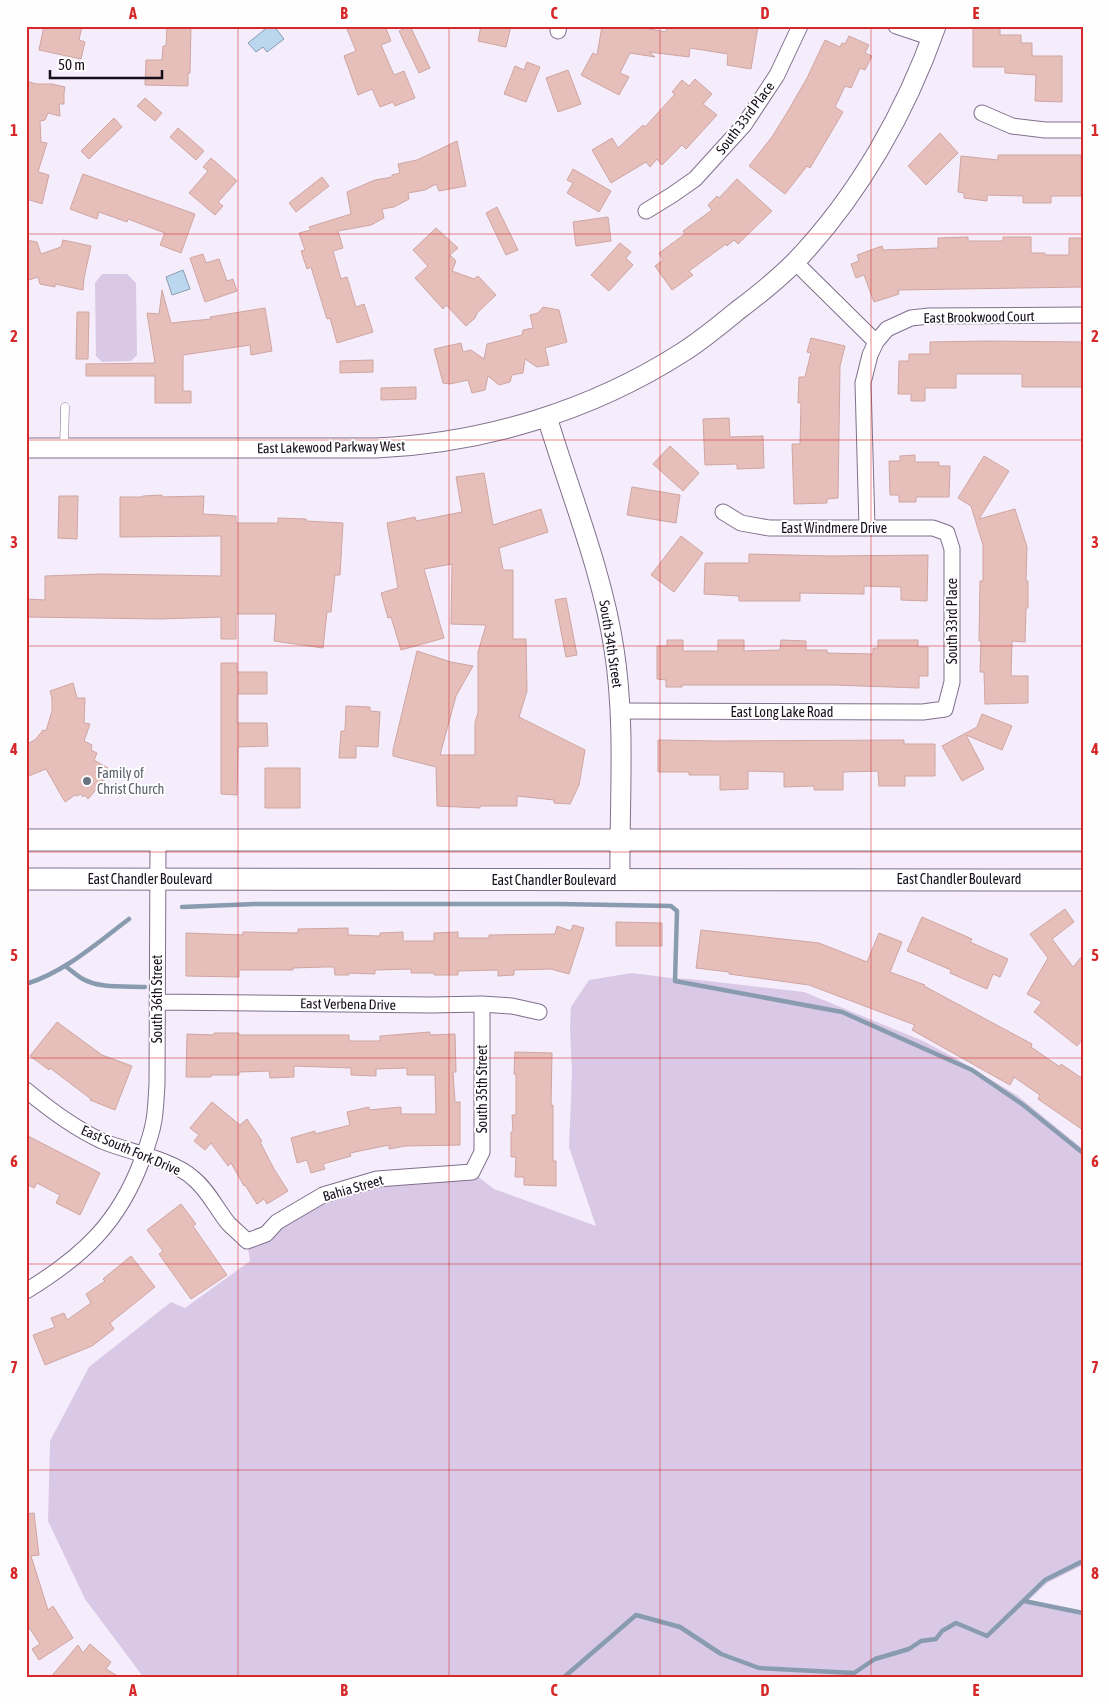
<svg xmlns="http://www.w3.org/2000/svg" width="1109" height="1704" viewBox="0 0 1109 1704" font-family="'Asap Condensed',sans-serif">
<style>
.green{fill:#d9c9e6}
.water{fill:#bad7ef;stroke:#899baf}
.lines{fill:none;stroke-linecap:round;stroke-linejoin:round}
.stream{stroke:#899baf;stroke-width:4.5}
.building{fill:#e6bfbb;stroke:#cfa5a1}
.service-casing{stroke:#806f8d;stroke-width:9}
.minor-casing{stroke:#806f8d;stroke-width:17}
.tertiary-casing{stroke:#806f8d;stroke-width:21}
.secondary-casing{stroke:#806f8d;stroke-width:23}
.service{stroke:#fff;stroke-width:8}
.minor{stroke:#fff;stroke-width:15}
.tertiary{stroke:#fff;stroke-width:19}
.secondary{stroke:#fff;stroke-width:21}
.grid{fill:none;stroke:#d62828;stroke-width:1;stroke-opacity:0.55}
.worship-dot{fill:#6b7280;stroke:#fefefe;stroke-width:2}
.labels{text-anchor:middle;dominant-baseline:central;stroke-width:4;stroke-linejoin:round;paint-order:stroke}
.street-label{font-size:14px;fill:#160f1b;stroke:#fefefe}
.worship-label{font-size:14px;fill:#5b616d;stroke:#fefefe;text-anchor:start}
.neatline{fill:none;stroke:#d62828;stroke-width:2}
.grid-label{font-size:16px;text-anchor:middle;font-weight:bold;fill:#d62828}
</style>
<rect width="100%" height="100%" fill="#f5edfb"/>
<path class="green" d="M102 274H127L136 283 137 355 131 361 102 362 96 356 95 283Z
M632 973 671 978 690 979 804 992 923 1041 957 1059 1018 1096 1083 1149V1565L1047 1583 1029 1600 1083 1611V1678H144L85 1599 48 1521 50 1441 89 1367 171 1302 185 1308 250 1261 247 1241 277 1222 377 1179 472 1172 494 1189 596 1226 569 1147 572 1072 570 1029 571 1007 589 980Z"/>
<path class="water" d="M269 26H274L284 39 267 52 263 47 256 52 248 43Z
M183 270 190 289 172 295 166 277Z"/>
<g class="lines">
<path class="stream" d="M182 907 255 904H559L671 906 677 911 675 981 842 1012 972 1070 1022 1104 1083 1153
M65 966C71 970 76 975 81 978 99 989 125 986 145 987
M26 984C65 972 97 943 129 919
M1024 1601 1083 1613
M563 1678 636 1615 680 1627 721 1654 759 1668 854 1673 875 1659 909 1649 921 1641 936 1639 942 1631 956 1623 987 1636 1045 1580 1083 1561"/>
</g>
<path class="building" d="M44 26H82L79 40 85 42 81 59 39 50Z
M167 26H191L190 73H188V86L145 85 146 60H162L163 46H166Z
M353 26H385L391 41 381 45 394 75 404 71 415 98 395 106 393 102 380 107 372 89 358 95 344 56 356 51 347 29Z
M410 26 430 68 419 73 399 31Z
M481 26H511L506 47 478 41Z
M602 26H633L666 32 667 26H758L751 69 727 65 728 54 690 48 689 57 649 52 655 57 630 53 620 73 629 77 619 95 581 75 593 53 597 55Z
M973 27H1000V35H1021V43H1032V56H1062V102L1035 101 1036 75 1005 73V67H973Z
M849 36 869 45 865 53 872 56 865 70 860 68 851 88 845 86 835 107 843 112 810 168 807 166 785 194 749 166 772 137 788 111 807 78 825 40 840 47 842 43 845 44Z
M527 62 540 67 526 102 504 94 515 66 524 70Z
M568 70 581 104 558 112 546 78Z
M695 79 712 94 703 104 717 115 686 149 682 145 662 165 657 159 650 167 646 162 611 183 592 150 612 138 618 148 643 125 645 127 675 94 672 92 682 80 689 86Z
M29 82 37 84H52L65 87 64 93V104H59L60 116 48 113 45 120 40 121 41 142 47 143 38 172 49 175 42 204 30 200 26 201V90Z
M145 98 162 113 155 121 137 106Z
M114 118 122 127 89 159 81 151Z
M178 128 204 151 196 160 170 137Z
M940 133 958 153 926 185 908 166Z
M457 141 466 186 439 191 436 184 425 190 408 193 409 199 394 207 382 209 384 218 371 225 338 231 343 248 333 251 341 279 347 277 356 307 364 304 373 332 337 343 330 318 327 319 311 267 307 269 301 251 305 250 299 233 311 230 309 227 351 214 347 192 375 180 392 177V175L400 173 398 164 417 160Z
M998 155H1081V196H1051V203H1023V196L987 195V201L964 198V193L958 192 961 156 998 160Z
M211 158 237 181 218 202 223 206 215 215 189 193 208 171 203 167Z
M573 169 611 191 599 212 567 193 573 183 567 180Z
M83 174 195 214 181 253 160 245 165 233 128 219 127 222 99 212 97 219 70 209Z
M322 177 329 186 296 212 289 203Z
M737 179 772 211 738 244 734 240 727 246 726 244 689 271 693 275 672 290 655 266 663 260 659 253 685 234 683 231 712 210 708 205 717 196 719 198Z
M497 207 518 250 506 255 486 213Z
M608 217 611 241 576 246 573 222Z
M436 228 458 248 450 255 456 261 452 271 474 279 478 276 496 295 477 313 475 318 466 326 446 305 443 309 415 278 428 266 413 250Z
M968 237V241H1003V237H1031V253H1045V255H1069V238H1083V287L898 290 899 294 874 302 864 275 856 278 851 264 859 261 857 255 882 246 883 250 938 248V238Z
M26 240 37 242 41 254 61 247 63 240 91 246 84 278 83 290 55 284V287L40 284 38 277 26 281Z
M620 243 631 252 626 258 633 265 609 291 591 275Z
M203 254 206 263 219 259 227 281 233 279 237 291 205 302 190 258Z
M162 290 171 323 211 319 210 317 265 308 272 351 251 355 250 345 183 355V391H191V403H155V376H86V364L155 363 147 313 159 314Z
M543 307 559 310 567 342 545 348 549 365 537 367 525 359 523 373 512 375 510 382 499 385 488 376 485 390 472 393 468 380 450 384 443 383 434 349 461 343 463 352 471 350 484 359 487 344 522 335 523 330 533 328 530 315 538 313Z
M77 312H89L88 359H76Z
M811 338 845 346 840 366 838 498 827 499V503L794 504 792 444H800L801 403H798L799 377H805L811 353 807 352Z
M986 341 1083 342V387H1022V374H956V388H925V401H911V394H898L899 361H909V354H930V342Z
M373 360V372L340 373V361Z
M416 387V399L381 400V388Z
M729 418 730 437 763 436 764 468 737 469V464L705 465 703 419Z
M670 446 699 473 683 491 653 464Z
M915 455V462H939V466H950L949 497H916V502H899V495H890L889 461H900V456Z
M984 456 1009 471 979 519 1015 509 1027 547 1026 581H1028V608H1026L1025 642 1012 641 1011 676H1028V703L985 704 984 672H980L981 641H979L980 581H983V545L971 506 958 498Z
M484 473 493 525 541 509 548 532 499 548 503 570H513V639H526L527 691 519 717 585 750 579 785 570 804 554 803V800L517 796V806H480V808L437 806 436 767 393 756V750L417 651 451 662 473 666 456 696 440 755H475V722L478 713V652L486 625 451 624 452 564 424 569 444 638 401 650 391 617 388 618 381 593 398 588 387 523 415 517 416 521 462 512 456 477Z
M632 487 680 495 676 523 627 515Z
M162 495V497L204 496 203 514 236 516V523H278V518L306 519V521L343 523 340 575H335L331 612H327L323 648 274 641 276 614H236V639H221V617L161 619 26 617V599L45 600V576L102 574 221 576V536L120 537V497H143V496Z
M59 496H78L77 539 58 538Z
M681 536 703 553 674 592 651 575Z
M749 554 830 556 928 555 927 601 901 600V587L864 586V594L800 593V601H739V596L704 594 705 563H749Z
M566 598 577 655 566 657 555 600Z
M667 640H683V651H718V640H744V651L780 650 781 640 806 641V650H827V653L873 654V648H878V640H918V647H928V676H919V688L834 685H682V687H666V680L657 679V646H667Z
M221 663H237V672H267V694H237V723H267L268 746 238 747 237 795 221 794Z
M73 683 77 698H85L84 723 90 724 84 741 92 745 91 750 97 753 94 760 108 768 106 771 110 773 88 799 85 795 83 797 81 794 77 796 75 795 65 802 46 769 26 777V745L36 739 43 730 46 731 52 711V698L50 691Z
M346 706 370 707V711L380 712 378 747 356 746V758H339L341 731H345Z
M982 714 1012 726 1002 750 966 735 984 769 962 781 942 746 977 727Z
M658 740 715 741 904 740V744H935V776H905V786H879L878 771 843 772V790H814V786L784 787V772L748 771V789L720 790V775H689V772H658Z
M265 768H300V808H265Z
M1065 909 1074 922 1052 939 1073 967 1083 955V1039L1077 1046 1034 1012 1042 1002 1027 994 1048 958 1030 934Z
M922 917 972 939 970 942 1008 959 1000 977 993 974 987 989 950 973 951 970 907 951Z
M616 922 662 923V946H616Z
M573 925 584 928 569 974 551 969 514 970V975L498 976V970L458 971V975H434V973H411V969L375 970V974L349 973V975H335L334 967H325L293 968V970H239V977L186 976V933L243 935V932L298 933V929L348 928V935L380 936V933L403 932V941H434V933L458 932V938H489V935L555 934 557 926 571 931Z
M701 930 819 943 867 962 879 933 902 942 890 972 925 985 924 986 1032 1044 1031 1047 1060 1067 1061 1064 1083 1079V1130L1038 1099 1040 1095 1014 1077 1010 1085 912 1030 915 1025 809 985 729 974V972L696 968Z
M57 1022 102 1055 132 1066 115 1110 90 1100 91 1099 50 1068 49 1070 30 1056Z
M430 1032V1035L455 1034 456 1072H453L455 1102H460V1145L405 1146 389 1149V1145L350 1153 351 1156 323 1164 325 1169 311 1173 307 1160 297 1163 291 1138 315 1131V1134L350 1125 347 1112 369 1107V1110L401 1107V1114H436L435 1075H407V1068L376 1069V1076L351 1075V1068L294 1066V1077L270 1078 269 1071 239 1072V1075H211V1077H186L187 1034 214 1035V1033H239V1035H349V1041H380V1036Z
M515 1052 552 1053 551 1106 553 1105V1161H556V1186L524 1185V1177H515L516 1157H511V1132H513L512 1115H516V1074H514Z
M212 1102 240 1125 247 1119 262 1141 260 1142 274 1169 288 1191 267 1204 264 1199 257 1204 245 1185 244 1186 231 1163 228 1166 211 1143 205 1150 194 1141 199 1135 190 1128Z
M26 1135 100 1173 80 1215 56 1203 60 1195 37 1183 34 1188 26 1184Z
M181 1204 196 1224 193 1226 227 1275 191 1299 159 1254 163 1251 147 1230Z
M131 1256 155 1287 110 1323 114 1329 92 1346 45 1365 33 1335 55 1327 51 1318 64 1313 67 1320 91 1303 86 1294 105 1281 103 1279Z
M34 1513 39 1555 31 1556 48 1610 53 1606 73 1638 39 1660 32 1649 40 1644 26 1623V1514Z
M90 1644 111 1662 106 1669 121 1678H50L78 1645 83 1653Z"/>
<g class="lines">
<g class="service-casing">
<path id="service" d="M64 448 65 407"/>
</g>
<g class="minor-casing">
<path id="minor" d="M896 26 932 38
M558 31 559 26
M982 113 1012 126 1045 130H1083
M646 211 672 195 695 179 744 125 777 75 800 26
M795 262 876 342
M867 527 863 383 870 355 876 342 887 329 911 318 929 316 1083 315
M619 711 923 712 945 709 952 682V549L947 533 933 528H769L741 523 723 512
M157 1002 431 1005 482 1004 512 1006 539 1012
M26 1090C50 1110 74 1128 102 1141 128 1152 172 1159 193 1178 208 1190 216 1208 228 1223 234 1229 241 1235 247 1241L266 1234 277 1222 323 1195 377 1179 472 1172 482 1152V1004
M26 1291C82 1257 119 1223 142 1160 147 1147 152 1133 154 1120 156 1108 156 1097 157 1085L158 840"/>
</g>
<g class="tertiary-casing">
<path id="tertiary" d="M547 417C570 493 602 570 614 649 626 725 619 803 620 880
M26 448H376C484 443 591 411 683 352 702 340 720 325 737 311 757 296 777 280 795 262 858 196 906 112 936 26"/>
</g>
<g class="secondary-casing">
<path id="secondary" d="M26 840H1083
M26 879 1083 880"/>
</g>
<use href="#service" class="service"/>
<use href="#minor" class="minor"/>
<use href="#tertiary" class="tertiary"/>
<use href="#secondary" class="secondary"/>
</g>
<path class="grid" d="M238 26V1678M449 26V1678M660 26V1678M871 26V1678M26 234H1083M26 440H1083M26 646H1083M26 852H1083M26 1058H1083M26 1264H1083M26 1470H1083"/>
<circle class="worship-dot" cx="87" cy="781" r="5"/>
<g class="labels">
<g class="street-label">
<text transform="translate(745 118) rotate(-53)">South 33rd Place</text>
<text transform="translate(979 317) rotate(-1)">East Brookwood Court</text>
<text transform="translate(331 447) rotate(-1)">East Lakewood Parkway West</text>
<text x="834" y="528">East Windmere Drive</text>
<text transform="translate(952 621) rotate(-90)">South 33rd Place</text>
<text transform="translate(611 644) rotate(81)">South 34th Street</text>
<text x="782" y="712">East Long Lake Road</text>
<text x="150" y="879">East Chandler Boulevard</text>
<text x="959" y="879">East Chandler Boulevard</text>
<text x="554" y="880">East Chandler Boulevard</text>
<text transform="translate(157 999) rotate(-90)">South 36th Street</text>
<text transform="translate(348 1004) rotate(1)">East Verbena Drive</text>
<text transform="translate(482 1089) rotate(-90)">South 35th Street</text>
<text transform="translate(131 1150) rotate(23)">East South Fork Drive</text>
<text transform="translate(353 1188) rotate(-16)">Bahia Street</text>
</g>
<g class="worship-label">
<text x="97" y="773">Family of<tspan x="97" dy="16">Christ Church</tspan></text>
</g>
</g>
<rect width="1109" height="1704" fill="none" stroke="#fefefe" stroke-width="55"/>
<path d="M50 70v8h112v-8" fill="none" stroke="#160f1b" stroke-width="2.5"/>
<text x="58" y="70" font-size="15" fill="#160f1b" stroke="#fefefe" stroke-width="4" paint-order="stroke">50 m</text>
<rect x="28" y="28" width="1054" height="1648" class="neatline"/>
<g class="grid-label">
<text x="133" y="19">A</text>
<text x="344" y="19">B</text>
<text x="554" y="19">C</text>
<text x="765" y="19">D</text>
<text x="976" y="19">E</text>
<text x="14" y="136">1</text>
<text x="1095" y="136">1</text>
<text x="14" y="342">2</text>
<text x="1095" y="342">2</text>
<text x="14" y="548">3</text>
<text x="1095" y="548">3</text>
<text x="14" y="755">4</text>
<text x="1095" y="755">4</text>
<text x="14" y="961">5</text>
<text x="1095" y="961">5</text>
<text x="14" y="1167">6</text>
<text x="1095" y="1167">6</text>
<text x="14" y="1373">7</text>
<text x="1095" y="1373">7</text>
<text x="14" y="1579">8</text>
<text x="1095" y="1579">8</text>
<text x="133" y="1696">A</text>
<text x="344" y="1696">B</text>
<text x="554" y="1696">C</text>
<text x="765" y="1696">D</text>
<text x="976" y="1696">E</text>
</g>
</svg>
